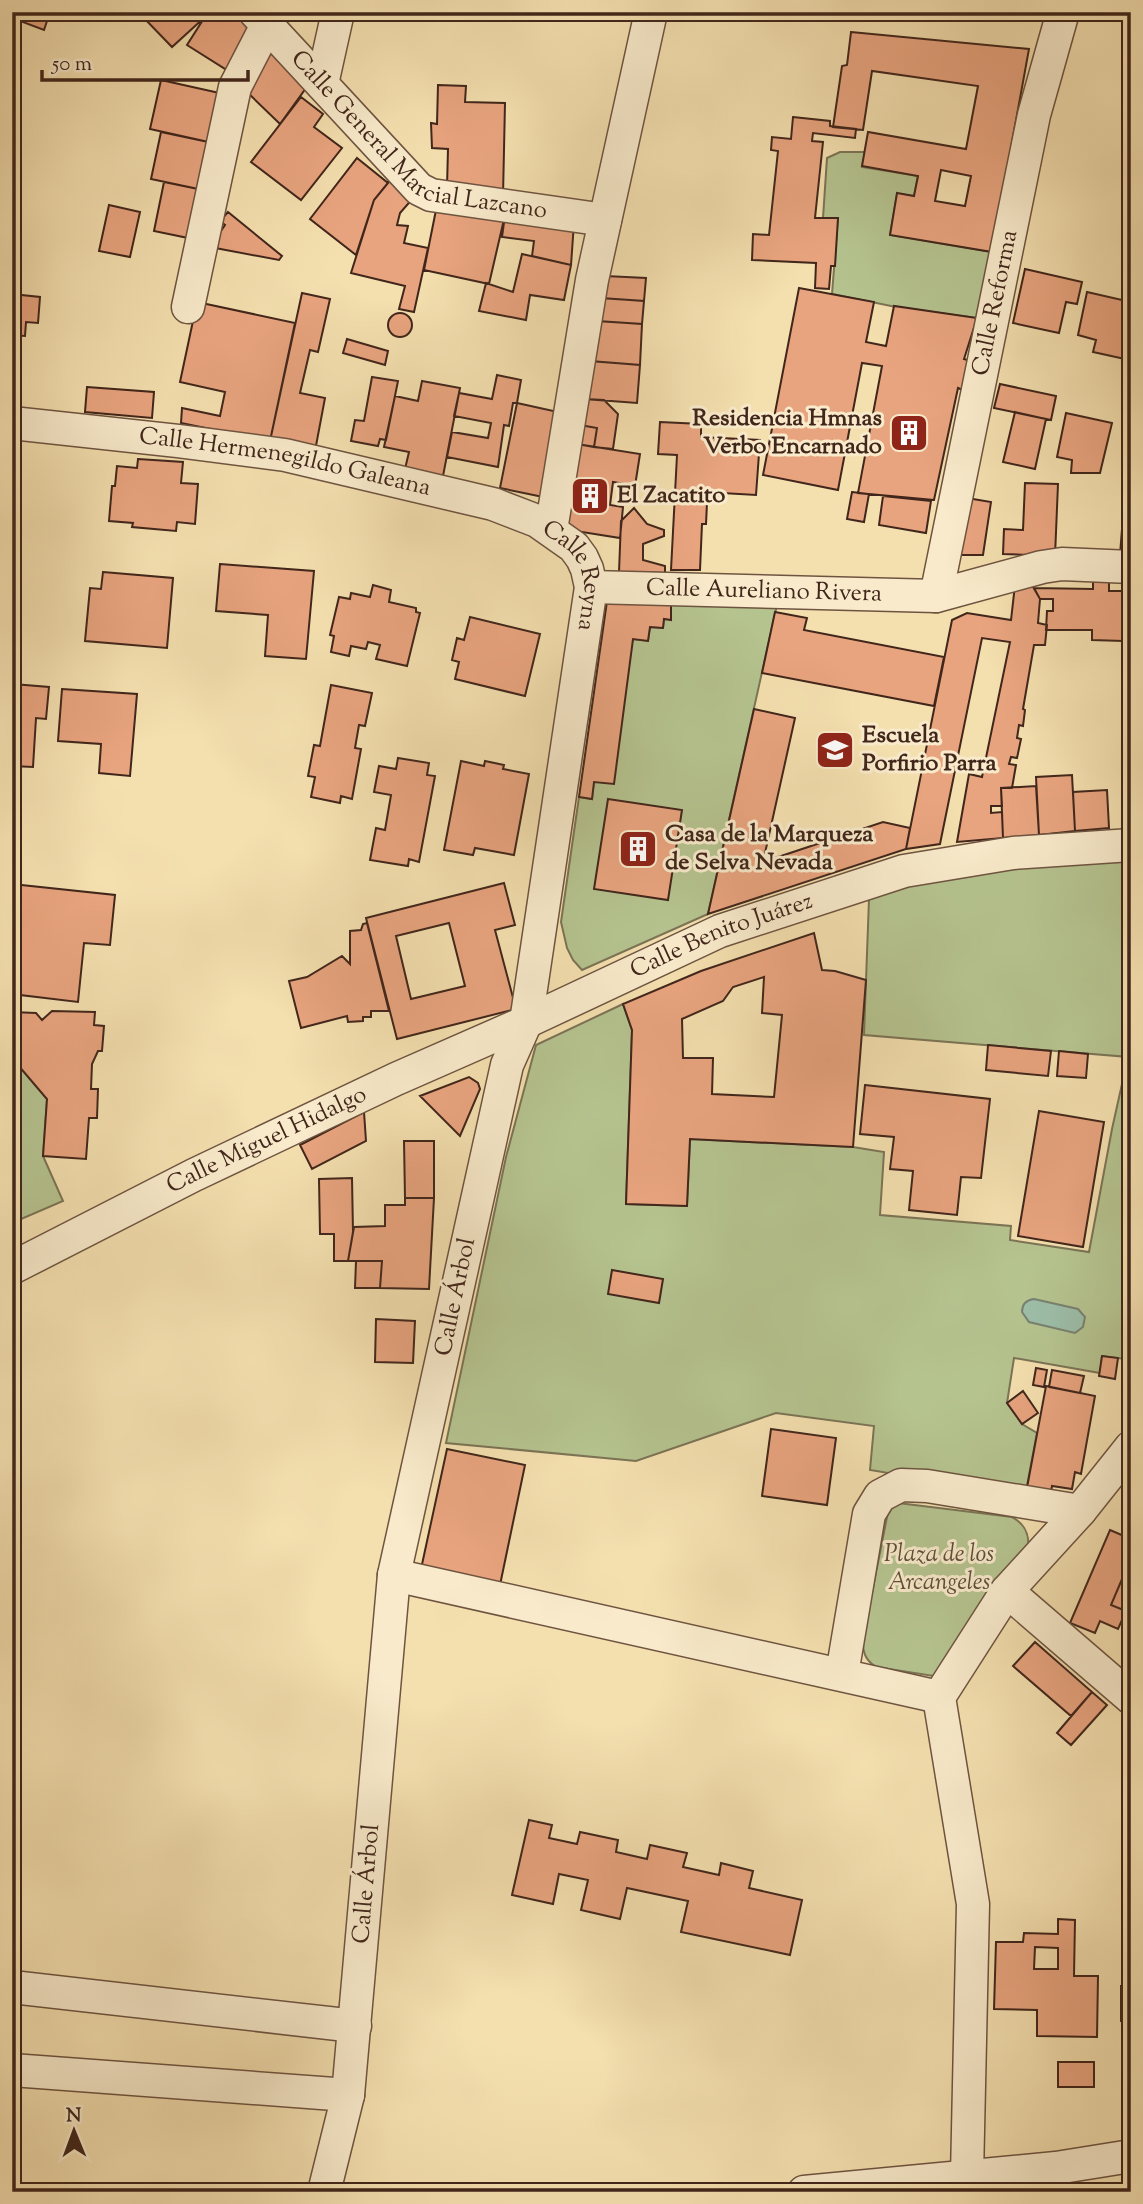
<svg xmlns="http://www.w3.org/2000/svg" width="1143" height="2204" viewBox="0 0 1143 2204" font-family="'Sorts Mill Goudy',serif">
<style>
.green{fill:#b5c38f;stroke:#7b7455;stroke-width:2}
.water{fill:#9cbda8;stroke:#788170;stroke-width:2}
.building{fill:#e8a47f;stroke:#41261b;stroke-width:2;fill-rule:evenodd}
.lines{fill:none;stroke-linecap:round;stroke-linejoin:round}
.minor-casing{stroke:#6e5440;stroke-width:35}
.minor{stroke:#f8eacb;stroke-width:32}
.labels{text-anchor:middle;dominant-baseline:central;stroke-width:6;stroke-linejoin:round;paint-order:stroke}
.street-label{font-size:24px;fill:#41261b;stroke:#f8eacb}
.poi-label{font-size:24px;font-weight:bold;fill:#41261b;stroke:#f8eacb;text-anchor:start}
.park-label{font-size:24px;font-style:italic;fill:#5e4d38;stroke:#f8eacb}
</style>
<rect width="100%" height="100%" fill="#f4dfaf"/>
<filter id="stains"><feTurbulence type="fractalNoise" baseFrequency=".00286" numOctaves="4"/><feColorMatrix values="0 0 0 0 .2 0 0 0 0 .09 0 0 0 0 .02 0 0 0 .5 -.17"/></filter>
<radialGradient id="worn" r=".72"><stop offset=".6" stop-color="#630" stop-opacity="0"/><stop offset="1" stop-color="#630" stop-opacity=".3"/></radialGradient>
<path class="green" d="M840 152H865L862 167 918 176 914 196 897 194 890 235 992 252 977 318 896 307 832 294 838 218H823L827 158Z
M671 602 777 605 708 914 582 970 573 960 567 948 561 922 579 797 592 799 594 782 633 639 648 641 650 627 663 628 664 619H671Z
M1131 860V1339H1129L1125 1359 1102 1356 1100 1373 1014 1358 1007 1403 1022 1424 1037 1433 1025 1496 870 1470 874 1426 776 1413 636 1461 446 1443 506 1157 536 1045 623 1004 632 1030 626 1204 687 1206 690 1139 853 1147 884 1152 880 1215 1011 1226 1010 1240 1089 1252 1112 1129 1128 1057 864 1035 869 899 908 886 1006 866Z
M12 1058 47 1099 43 1156 63 1201 12 1223Z
M890 1502 1012 1517C1025 1524 1030 1534 1028 1550L940 1677 876 1667C865 1660 862 1651 863 1638Z"/>
<path class="water" d="M1034 1299 1078 1309 1085 1317 1083 1327 1075 1333 1029 1322 1022 1312C1022 1304 1026 1300 1034 1299Z"/>
<path class="building" d="M14 12H50L44 30 12 18Z
M146 12H200L205 17 172 47 142 16Z
M208 12H236L253 29 230 72 187 45Z
M851 32 1029 49 992 252 890 235 897 193 914 196 918 176 862 166 868 132 966 149 978 86 872 71 863 130 833 127 842 66 847 65ZM941 170 971 176 965 206 935 201Z
M267 46 306 88 280 124 247 92Z
M161 80 224 94 213 143 150 129Z
M438 85 466 86 465 102 505 103 503 196 447 187 448 149 432 148 431 123 437 124Z
M301 97 323 114 314 127 342 148 301 200 251 162Z
M793 117 830 121V126L856 129 855 138 813 133 812 141 823 142 815 218H838L835 266H831L829 289 815 288 816 263 752 260 753 234 769 235 778 151 771 150 772 137 791 139Z
M161 132 213 143 203 190 151 179Z
M357 158 388 183 374 200 356 255 310 219Z
M392 178 415 196 400 213 397 225 408 226 404 243 428 248 414 312 399 309 405 286 351 273 374 200Z
M164 182 203 190 193 239 154 231Z
M109 205 140 212 130 257 99 251Z
M437 205 505 215 489 284 424 270Z
M228 212 282 256 279 260 210 247 225 225 220 221Z
M505 215 574 223 571 265 532 256 534 241 502 237Z
M522 254 571 265 564 300 530 295 526 320 479 311 486 283 513 292Z
M1025 269 1082 282 1077 304 1066 302 1059 333 1013 323Z
M605 276 646 278 644 301 601 298Z
M799 288 874 302 866 342 886 346 894 306 977 318 964 359 971 361 965 391 958 388 934 500 858 493 882 366 862 363 838 490 763 475Z
M1087 292 1131 302V331L1125 359 1093 352 1096 340 1078 335Z
M302 293 330 299 318 352 310 350 300 393 325 398 315 451 270 441Z
M12 294 40 297 38 323 26 322 25 336 12 335Z
M601 298 644 301 642 324 597 321Z
M197 302 295 323 270 441 181 423 182 408 220 416 225 392 180 382Z
M388 325a12 12 0 1 1 24 0a12 12 0 1 1-24 0Z
M597 321 642 324 640 365 590 361Z
M347 339 388 351 385 365 343 353Z
M590 361 640 365 637 403 585 399Z
M497 375 521 380 517 403H513L509 426 504 425 498 467 447 457 452 432 488 438 491 423 454 416 459 393 492 399Z
M372 377 398 381 386 440 380 439 378 446 351 441 355 420 364 421Z
M422 381 460 388 443 476 405 469 409 452 384 447 395 396 418 401Z
M1000 384 1056 396 1051 420 994 408Z
M87 387 154 392 152 418 85 412Z
M585 399 604 400 618 414 613 449 594 447 597 428 580 425Z
M517 403 558 412 548 498 500 488Z
M1015 412 1046 419 1035 469 1003 462Z
M1066 413 1112 423 1100 473H1071L1072 460 1057 457Z
M660 422 701 424V437L760 440 756 495 722 493 707 503 706 524H702L700 570H671L677 455 658 454Z
M580 425 597 428 594 447 577 444Z
M577 444 640 454 635 486 613 482 610 505 623 507 620 538 563 529Z
M138 459 183 462 181 483 198 484 195 524 177 522 176 531 132 527 133 523 109 521 112 486H115L117 466 137 468Z
M1025 483 1058 484 1055 556 1003 554 1004 529 1023 530Z
M852 492 869 494 864 522 847 519Z
M883 496 931 501 926 533 879 525Z
M967 498 991 502 983 555H957Z
M634 508 647 524 664 530V536L643 544V560L665 566V573L619 572 621 521Z
M1122 529 1131 530V555H1120Z
M220 564 314 571 306 659 265 656 268 615 216 611Z
M103 572 173 578 167 648 85 641 90 588 101 589Z
M1028 578 1040 599 1038 623 1047 625 1045 645H1034L1023 709 1025 710 1023 726 1019 725 1017 738 1021 739 1017 758 1011 757 1009 764 1016 765 1012 788H1001L1002 806H991V813L1002 812 1003 838 957 842 969 774 982 777 1010 642 982 638 940 844 906 849 952 620 967 613 1011 620 1015 585Z
M1093 579 1109 580V591H1123V641L1092 640V630H1046L1047 611H1053V599H1040L1034 588 1093 589Z
M373 585 391 590 389 602 416 608V612L420 613 407 666 376 659 380 645 368 642 366 649 351 646 349 656 331 652 334 636 330 635 339 597 350 599 351 593 370 597Z
M607 601 671 602V620L664 619 663 628 650 627 648 641 633 639 614 784 594 782 592 799 579 797Z
M775 612 807 618 804 630 944 657 934 706 762 673Z
M470 617 540 634 525 696 455 679 459 662 452 660 457 638 464 640Z
M13 684 49 687 46 719 36 718 33 767 12 766Z
M331 685 372 693 365 726 359 725 355 748 361 749 352 799 341 796 340 803 311 797 315 777 308 776 314 745 320 746Z
M62 689 137 694 130 776 99 773 101 744 58 741Z
M754 709 795 718 763 862 883 822 910 828 906 849 708 914Z
M398 758 429 763 427 775 435 776 419 862 409 859 408 866 370 860 376 828 385 830 391 795 374 792 379 766 396 769Z
M461 761 484 766 485 761 504 765 503 769 529 774 514 855 475 848 473 855 444 850Z
M1072 775 1075 831 1039 835 1036 777Z
M1036 786 1039 835 1003 838 1001 788Z
M1107 790 1109 828 1075 831 1073 792Z
M608 799 682 810 668 900 594 889Z
M504 883 515 925 495 930 516 1009 397 1039 366 918ZM449 923 465 986 411 999 396 936Z
M12 884 115 895 110 945 84 943 78 1002 12 994Z
M367 923 389 1011H371V1017H363V1021L348 1022 347 1016 301 1028 289 981 307 977 342 956 350 964V931L361 930 363 924Z
M814 933 822 970 835 971 866 980 853 1147 690 1139 687 1206 626 1204 632 1030 623 1004 701 971ZM764 977 762 1013 782 1015 774 1097 712 1094 713 1058H683L682 1019 723 1001 733 987Z
M52 1011 95 1012 94 1025 104 1026 102 1051H98L92 1064 91 1089H98L97 1118H89L86 1159 43 1156 47 1099 12 1058V1012L36 1013 42 1020Z
M988 1045 1051 1051 1048 1076 986 1070Z
M1059 1051 1088 1054 1086 1078 1057 1076Z
M469 1077 478 1083 480 1089 460 1136 420 1096Z
M865 1085 990 1099 981 1178 961 1177 957 1215 909 1210 913 1171 890 1169 894 1137 860 1134Z
M1039 1111 1104 1122 1083 1247 1018 1236Z
M364 1112 366 1141 312 1169 300 1145Z
M404 1141H434V1198H405Z
M352 1178 353 1232 348 1261H334V1234H320L319 1179Z
M405 1198H434L429 1289 380 1288 382 1261H348L354 1227 385 1226V1205H405Z
M356 1261H382L380 1288H355Z
M612 1270 663 1279 659 1303 608 1294Z
M376 1319 415 1321 413 1363 375 1362Z
M1129 1339H1131V1387L1122 1385Z
M1102 1356 1118 1358 1115 1379 1099 1376Z
M1036 1368 1047 1370 1044 1387 1033 1385Z
M1052 1370 1084 1376 1080 1393 1049 1387Z
M1046 1386 1095 1396 1081 1474 1075 1472 1072 1489 1052 1486 1050 1498 1026 1493Z
M1023 1391 1038 1413 1022 1424 1007 1403Z
M771 1429 836 1438 827 1505 762 1496Z
M447 1449 525 1465 500 1585 421 1569Z
M1110 1530 1131 1539V1558L1111 1605 1126 1611 1118 1629 1100 1621 1095 1633 1070 1623Z
M1131 1558V1613L1111 1605Z
M1035 1642 1092 1692 1071 1716 1013 1666Z
M1092 1692 1107 1705 1071 1745 1057 1733Z
M529 1820 552 1825 549 1838 577 1844 580 1832 618 1840 616 1852 647 1859 650 1845 687 1853 683 1867 719 1875 721 1863 753 1871 749 1888 802 1900 790 1955 681 1932 688 1901 627 1888 620 1919 581 1910 588 1880 559 1874 553 1904 512 1895Z
M1058 1919 1075 1920 1074 1976H1098L1097 2037 1037 2036V2010L994 2009 996 1942H1023L1024 1933 1058 1934ZM1035 1947 1058 1948V1969H1034Z
M1130 1977H1131V2020L1121 2021V1986H1130Z
M1058 2062H1094V2087H1058Z"/>
<g class="lines">
<g class="minor-casing">
<g id="minor">
<path id="s1" d="M255 12 419 189 431 195 605 220"/>
<path d="M322 84 338 12"/>
<path d="M188 307 235 87 267 25"/>
<path id="s2" d="M12 423 178 441 285 455 493 504 537 521 574 547 582 558 587 569 591 587 526 1022 507 1065 394 1575 348 2095 324 2192"/>
<path d="M551 530 592 280 651 12"/>
<path id="s3" d="M591 587 936 596 1042 567 1062 564 1131 567"/>
<path id="s4" d="M936 596 1034 115 1063 12"/>
<path id="s5" d="M12 1268 194 1175 396 1079 526 1022 720 931 904 871 1013 853 1131 845"/>
<path d="M394 1575 939 1697"/>
<path d="M1007 1591 1131 1698"/>
<path d="M842 1674 869 1514 880 1496 901 1485 927 1486 1080 1511"/>
<path d="M12 1987 355 2026"/>
<path d="M12 2070 348 2095"/>
<path d="M804 2192 1056 2168 1131 2156"/>
<path d="M970 2192 967 2176 973 1904 939 1697 1007 1591 1080 1511 1131 1447"/>
</g>
</g>
<use href="#minor" class="minor"/>
</g>
<defs>
<g id="building-square" transform="scale(2.0125)"><rect x="-9" y="-9" width="18" height="18" rx="4" fill="#8f2418" stroke="#f8eacb"/><path d="M-4-6H4V6H1V3H-1V6H-4ZM-2.5-4.3h1.7v1.8h-1.7ZM.8-4.3h1.7v1.8H.8ZM-2.5-1h1.7V.8h-1.7ZM.8-1h1.7V.8H.8Z" fill="#fff"/></g>
<g id="school-square" transform="scale(2.0125)"><rect x="-9" y="-9" width="18" height="18" rx="4" fill="#8f2418" stroke="#f8eacb"/><path d="M0-5L7-2L0 1L-7-2ZM-4 1L0 2.5L4 1V4Q0 6-4 4Z" fill="#fff"/></g>
</defs>
<g fill-rule="evenodd">
<use href="#building-square" x="909" y="433"/>
<use href="#building-square" x="590" y="496"/>
<use href="#school-square" x="835" y="750"/>
<use href="#building-square" x="638" y="849"/>
</g>
<g class="labels">
<g class="street-label">
<text stroke="none"><textPath href="#s1" startOffset="215">Calle General Marcial Lazcano</textPath></text>
<text stroke="none"><textPath href="#s4" startOffset="299">Calle Reforma</textPath></text>
<text stroke="none"><textPath href="#s2" startOffset="276">Calle Hermenegildo Galeana</textPath></text>
<text stroke="none"><textPath href="#s2" startOffset="607">Calle Reyna</textPath></text>
<text stroke="none"><textPath href="#s3" startOffset="173">Calle Aureliano Rivera</textPath></text>
<text stroke="none"><textPath href="#s5" startOffset="784">Calle Benito Juárez</textPath></text>
<text stroke="none"><textPath href="#s5" startOffset="285">Calle Miguel Hidalgo</textPath></text>
<text transform="translate(456 1297) rotate(-78)">Calle Árbol</text>
<text transform="translate(367 1884) rotate(-85)">Calle Árbol</text>
</g>
<g class="poi-label">
<text x="882" y="419" text-anchor="end">Residencia Hmnas<tspan x="882" dy="28">Verbo Encarnado</tspan></text>
<text x="617" y="496">El Zacatito</text>
<text x="862" y="736">Escuela<tspan x="862" dy="28">Porfirio Parra</tspan></text>
<text x="665" y="835">Casa de la Marqueza<tspan x="665" dy="28">de Selva Nevada</tspan></text>
</g>
<g class="park-label">
<text x="939" y="1555">Plaza de los<tspan x="939" dy="28">Arcangeles</tspan></text>
</g>
</g>
<rect width="1143" height="2204" fill="none" stroke="#f4dfaf" stroke-width="42"/>
<rect x="14" y="14" width="1115" height="2176" fill="none" stroke="#41261b" stroke-width="3.5"/>
<rect x="21" y="21" width="1101" height="2162" fill="none" stroke="#41261b" stroke-width="2"/>
<g transform="translate(74 2131) rotate(359)" stroke="#f8eacb" stroke-width="5" paint-order="stroke">
<path d="M0-5L12 26L0 18L-12 26Z" fill="#41261b"/>
<text y="-10" font-size="19" font-weight="bold" text-anchor="middle" fill="#41261b">N</text>
</g>
<path d="M42 70v10h206v-10" fill="none" stroke="#41261b" stroke-width="3.5"/>
<text x="52" y="70" font-size="21" fill="#41261b" stroke="#f8eacb" stroke-width="5" paint-order="stroke">50 m</text>
<rect width="100%" height="100%" filter="url(#stains)"/>
<rect width="100%" height="100%" fill="url(#worn)"/>
</svg>
